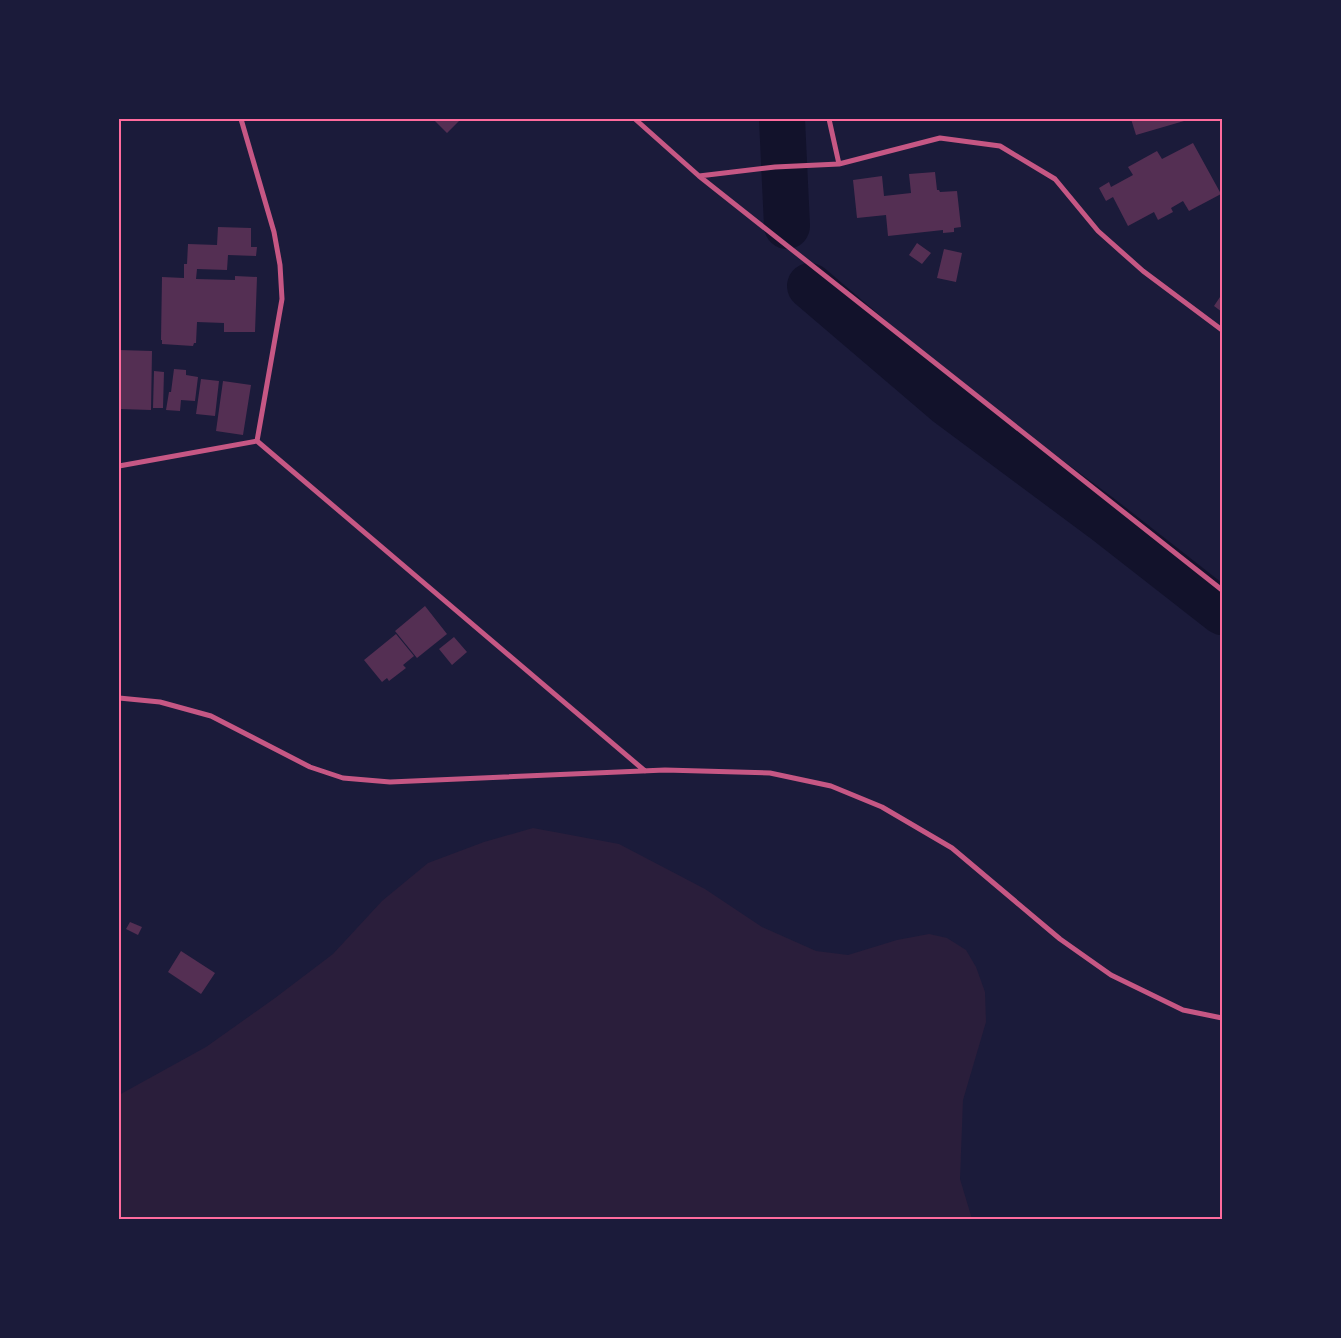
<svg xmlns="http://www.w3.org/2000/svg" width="1341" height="1338" viewBox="0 0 1341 1338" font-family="Lora,serif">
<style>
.green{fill:#2a1e3b}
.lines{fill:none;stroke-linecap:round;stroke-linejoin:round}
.river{stroke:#12122b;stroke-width:46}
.building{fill:#542f53}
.minor{stroke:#c65784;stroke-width:5}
.neatline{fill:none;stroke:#ff6b9d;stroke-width:2}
</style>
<rect width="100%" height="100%" fill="#1b1b3a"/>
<path class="green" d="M533 828 619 844 705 889 762 927 816 951 848 955 897 940 929 934 947 938 966 950 976 967 985 992 986 1022 963 1100 960 1179 972 1219H119V1095L206 1047 275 998 333 954 382 901 428 863 484 842Z"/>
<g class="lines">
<path class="river" d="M782 119 787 226
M810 286 947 403 1103 519 1222 612"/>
</g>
<path class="building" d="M433 119H461L447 133Z
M1131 119H1183L1184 121 1136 135Z
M1193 143 1221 194 1189 211 1183 201 1171 208 1173 212 1158 220 1154 212 1128 226 1113 197 1106 201 1099 188 1109 182 1111 187 1133 175 1128 167 1157 151 1162 159Z
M935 172 937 190H939L940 192 957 191 961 227 954 228V232L943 233V230L888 236 886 215 857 218 853 180 882 176 884 196 911 193 909 174Z
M218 227 251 228V247H257L256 256 228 255 227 270 197 269 196 279 235 280V276L257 277 255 332H224V323L197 322 196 343H194L193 346 162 344V340H161L162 277 184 278V264H187L188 244 217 245Z
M917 243 931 253 922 264 909 255Z
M944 249 962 253 956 282 937 278Z
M1222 294V312L1214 306Z
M119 350 152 351 151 410 120 409Z
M174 369 186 370V375L198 377 195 401 181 400 180 411 166 410 169 392H171Z
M154 371 164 372 163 408H153Z
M201 379 219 381 215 416 196 414Z
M223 381 251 385 243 435 216 431Z
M425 606 447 634 417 658 395 631Z
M396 634 414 656 403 665 406 668 389 681 387 678 382 682 364 660Z
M454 637 467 652 452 665 439 649Z
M130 922 142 927 138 935 126 929Z
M181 951 215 973 201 994 168 972Z"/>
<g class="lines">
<path class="minor" d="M241 119 274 232 280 265 282 299 257 441
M635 119 699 176 775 167 839 164 940 138 1000 146 1055 179 1098 231 1143 271 1222 330
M829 119 839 164
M699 176 1222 590
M257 441 645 771
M119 466 257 441
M119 698 160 702 211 716 310 767 343 778 390 782 665 770 770 773 831 786 882 807 952 848 1060 939 1111 975 1183 1010 1222 1018"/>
</g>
<rect width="1341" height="1338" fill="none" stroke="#1b1b3a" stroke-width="240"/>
<rect x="120" y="120" width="1101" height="1098" class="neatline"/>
</svg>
